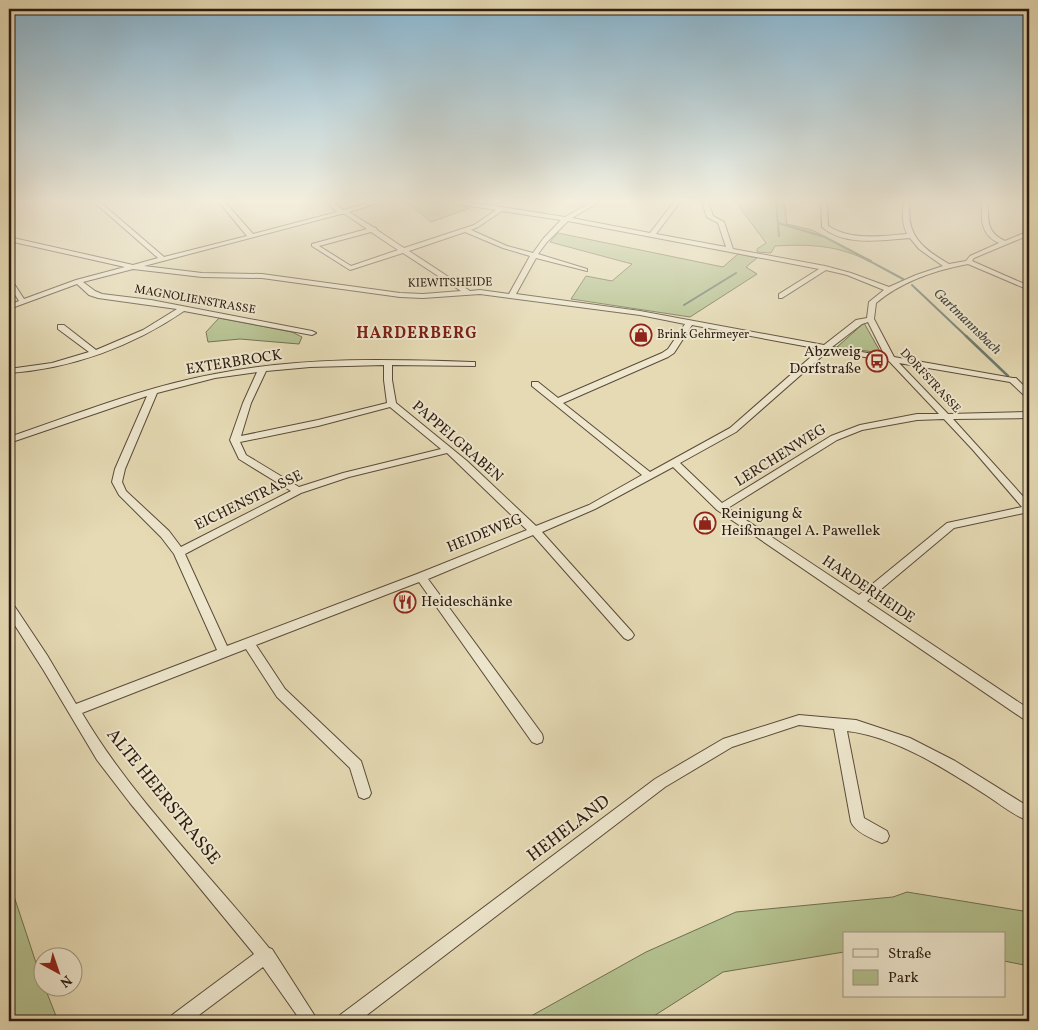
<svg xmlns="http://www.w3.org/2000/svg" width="1038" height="1030" viewBox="0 0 1038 1030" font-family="Vollkorn,serif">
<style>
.green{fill:#b3c08e;stroke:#706e50}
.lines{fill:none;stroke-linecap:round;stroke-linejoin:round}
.stream-far1{stroke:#6c7a70;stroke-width:2}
.stream{stroke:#6c7a70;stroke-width:2.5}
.minor-casing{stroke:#5a4b3a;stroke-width:2}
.minor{fill:#eee7ce;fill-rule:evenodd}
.labels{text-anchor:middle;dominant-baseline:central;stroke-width:4;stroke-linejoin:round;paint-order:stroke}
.far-street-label{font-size:12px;fill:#2c1b11;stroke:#eee7ce}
.far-poi-label{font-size:12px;fill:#2c1b11;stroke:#eee7ce;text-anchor:start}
.far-water-label{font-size:14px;font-style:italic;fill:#4c4b41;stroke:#eee7ce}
.poi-label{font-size:15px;fill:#2c1b11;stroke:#eee7ce;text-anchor:start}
.street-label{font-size:15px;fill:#2c1b11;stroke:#eee7ce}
.far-district-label{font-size:16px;font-weight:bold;letter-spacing:1px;fill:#7a1f14;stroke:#eee7ce}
.near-street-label{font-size:18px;fill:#2c1b11;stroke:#eee7ce}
</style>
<rect width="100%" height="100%" fill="#e5dab4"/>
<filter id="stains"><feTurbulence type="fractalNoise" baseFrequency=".004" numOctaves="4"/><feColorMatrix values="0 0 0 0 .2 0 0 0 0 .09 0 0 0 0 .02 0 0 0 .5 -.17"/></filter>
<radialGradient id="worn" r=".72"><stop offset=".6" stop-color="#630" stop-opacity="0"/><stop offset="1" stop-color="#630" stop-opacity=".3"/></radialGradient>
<path class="green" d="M407 202H446L470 208 431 222Z
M736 202H784L787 224 812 230 872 261 870 262C839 245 810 244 775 246L771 253 757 252V249L766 243Z
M558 233 723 267 738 254 757 258 746 267 757 274 690 317 571 299 586 276 612 281 632 264 550 242Z
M219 318 292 332 302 337 299 344 240 339 208 342 206 332Z
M864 323 881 353 837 347Z
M9 881 42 981V988H45L58 1021H9Z
M907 892 1029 912V966L1004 961V934H844V952L723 972 646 1021H522L646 952 736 912 893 897Z"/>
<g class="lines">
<path class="stream-far1" d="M776 202 779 236
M778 223 825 237 903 279
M912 285 967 337
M684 305 736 273"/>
<path class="stream" d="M966 336 1008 376"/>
<g class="minor-casing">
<path id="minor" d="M94 202H100L164 257 247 236 219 202H225L253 234 337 212 326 202H333L343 210 371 202H380L349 212 373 227 376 228 377 230 404 248 474 225 496 210 458 204 455 202H469L565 217 592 202H599L572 218 650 233 674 202H680L656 234 726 247 718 223 707 217 702 202H708L713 216 724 222 733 249 825 266 851 273 889 287 916 275 943 266 919 249 910 238C882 240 845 247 822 227L821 202H827L828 226C852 241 880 236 907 234 902 223 902 214 904 202H910C905 235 923 249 949 264L966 261 970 256 999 243C981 235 981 220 982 202H988C988 220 986 232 1005 241L1029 231V235L974 258 972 261 1029 286V290L968 264C936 270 902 281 876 303L874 319 894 357 1013 378H1016L1029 391V398L1026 397 1010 382 899 363 948 414 1029 412V418L953 419 1029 503V512L954 528 867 601 1029 709V721L1025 720 717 510 673 467 595 509 542 532 632 632 634 635 632 638 628 640 624 638 533 535 428 579 542 734 543 738 542 742 537 744 532 742 419 582 256 645 285 689 361 761 371 793 369 797 364 799 359 797 350 768 277 697 246 649 82 713C132 798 207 871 269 948L272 949 318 1021H301L263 967 191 1021H170L172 1015 254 954 130 803 97 760 44 671 9 616V603L13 604 47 655 76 704 217 650 174 554 161 537 119 495 112 482 115 469 147 396 9 443V437C77 414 144 387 215 374 300 357 386 359 472 362H475V366L392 365V380L396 403 467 461 536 526 589 505 642 475 532 386V382H538L558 398 662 353 668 349 685 324 640 315 480 294 423 298 400 297 262 278 202 277 133 269 83 282 95 291 102 294 151 300 312 331 316 333 312 335 184 311C133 346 71 369 9 373V369L52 363 89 352 58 329V325H64L96 350 143 330 177 309 98 298 89 295 77 284 9 309V305L19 301 9 285V278L11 279 24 299 76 280 125 267 9 241V237L133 265 158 258ZM502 211 561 220 543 239 533 253 507 246 471 230 478 227ZM341 214H345L367 229 312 244V246L350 270 403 253 461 291 423 294 400 293 262 274 202 273 144 266ZM568 221 819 269 779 294V298H782L826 270 847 275 884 290 869 302 867 318 856 320 824 345 640 311 516 294 536 258 587 271V269L538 254 547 242ZM371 232 398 250 351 266 319 246ZM465 232 503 248 530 256 509 294 480 290 470 291 409 251ZM868 322 885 356 832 347 862 324ZM692 325 820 349 730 428 650 472 563 403 668 357 674 353ZM828 351 889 361 939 414H917L860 425 831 436 722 503 680 463 736 432ZM384 365V380L387 403 318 420 241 436 251 403 266 371 310 367ZM257 372 243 403 230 440 239 459 291 491 181 547 169 531 126 491 122 482 125 469 157 393 215 378ZM390 407 441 449 343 473 299 487 246 455 240 442 318 426ZM944 419 973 450 1022 507 947 523 859 595 728 508 837 440 862 430 917 420ZM447 453 527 530 417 574 227 646 185 554 301 493 349 477Z
M799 715 856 720 910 738 955 761 1029 807V821C1014 816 1000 804 986 795 947 770 894 736 847 731L864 818 887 831 889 836 887 841 882 843C872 839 855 832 851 822L834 729 799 725 732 747 665 787 359 1021H338L340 1015 655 779 723 739Z"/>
</g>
<use href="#minor" class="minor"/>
</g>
<linearGradient id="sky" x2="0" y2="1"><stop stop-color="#87b6d2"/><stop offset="0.58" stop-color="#f3eedd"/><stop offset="1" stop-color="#f3eedd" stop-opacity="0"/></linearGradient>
<rect width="1038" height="346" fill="url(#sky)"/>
<defs>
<g id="shop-ring" transform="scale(1.125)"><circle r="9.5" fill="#eee7ce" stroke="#8f2418" stroke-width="1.5"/><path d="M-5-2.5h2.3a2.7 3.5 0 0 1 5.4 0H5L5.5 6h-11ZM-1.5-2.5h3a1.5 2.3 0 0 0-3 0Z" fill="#8f2418"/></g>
<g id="bus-ring" transform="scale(1.125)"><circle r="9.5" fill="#eee7ce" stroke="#8f2418" stroke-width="1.5"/><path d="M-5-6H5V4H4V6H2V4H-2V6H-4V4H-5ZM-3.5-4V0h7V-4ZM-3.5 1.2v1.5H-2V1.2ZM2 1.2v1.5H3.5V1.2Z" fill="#8f2418"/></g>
<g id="restaurant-ring" transform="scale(1.125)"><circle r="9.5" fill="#eee7ce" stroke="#8f2418" stroke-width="1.5"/><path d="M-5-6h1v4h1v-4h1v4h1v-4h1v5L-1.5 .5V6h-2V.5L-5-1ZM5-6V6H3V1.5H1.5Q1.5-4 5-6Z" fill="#8f2418"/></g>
</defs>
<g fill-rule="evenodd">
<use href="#shop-ring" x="641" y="335"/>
<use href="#bus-ring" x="877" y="361"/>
<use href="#shop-ring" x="705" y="523"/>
<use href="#restaurant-ring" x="405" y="602"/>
</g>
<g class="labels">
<g class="far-street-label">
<text transform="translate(450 283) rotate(-1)">KIEWITSHEIDE</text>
<text transform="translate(195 300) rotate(10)">MAGNOLIENSTRASSE</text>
<text transform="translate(930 381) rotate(47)">DORFSTRASSE</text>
</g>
<g class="far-poi-label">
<text x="657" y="335">Brink Gehrmeyer</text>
</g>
<g class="far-water-label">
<text transform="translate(967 322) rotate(44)">Gartmannsbach</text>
</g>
<g class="poi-label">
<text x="861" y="352" text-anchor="end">Abzweig<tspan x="861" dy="17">Dorfstraße</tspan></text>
<text x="721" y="514">Reinigung &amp;<tspan x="721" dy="17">Heißmangel A. Pawellek</tspan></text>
<text x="421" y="602">Heideschänke</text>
</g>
<g class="street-label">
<text transform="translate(234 363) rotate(-9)">EXTERBROCK</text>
<text transform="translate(457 442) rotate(41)">PAPPELGRABEN</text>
<text transform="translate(781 456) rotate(-32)">LERCHENWEG</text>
<text transform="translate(249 501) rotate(-26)">EICHENSTRASSE</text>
<text transform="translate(485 534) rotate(-22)">HEIDEWEG</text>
<text transform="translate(868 590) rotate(34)">HARDERHEIDE</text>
</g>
<g class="far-district-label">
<text x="417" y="334">HARDERBERG</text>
</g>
<g class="near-street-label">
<text transform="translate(163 797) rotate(51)">ALTE HEERSTRASSE</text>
<text transform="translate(569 829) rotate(-37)">HEHELAND</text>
</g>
</g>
<rect width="1038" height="1030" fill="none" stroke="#e5dab4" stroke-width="30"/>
<rect x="10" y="10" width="1018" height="1010" fill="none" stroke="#2c1b11" stroke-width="2.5"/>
<rect x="15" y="15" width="1008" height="1000" fill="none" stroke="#2c1b11"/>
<rect x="843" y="932" width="162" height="65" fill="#eee7ce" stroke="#a09582"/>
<rect x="853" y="949" width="25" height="8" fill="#eee7ce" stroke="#a09582"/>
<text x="888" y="958" font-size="15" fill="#2c1b11">Straße</text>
<rect x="853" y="970" width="25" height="15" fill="#b3c08e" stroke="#a09582"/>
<text x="888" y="982" font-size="15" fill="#2c1b11">Park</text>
<g transform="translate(58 972) rotate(140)"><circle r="24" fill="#eee7ce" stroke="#a09582"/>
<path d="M0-4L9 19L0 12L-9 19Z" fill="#8f2418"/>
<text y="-8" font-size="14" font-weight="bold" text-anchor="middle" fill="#2c1b11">N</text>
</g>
<rect width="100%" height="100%" filter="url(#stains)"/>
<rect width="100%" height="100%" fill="url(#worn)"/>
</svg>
